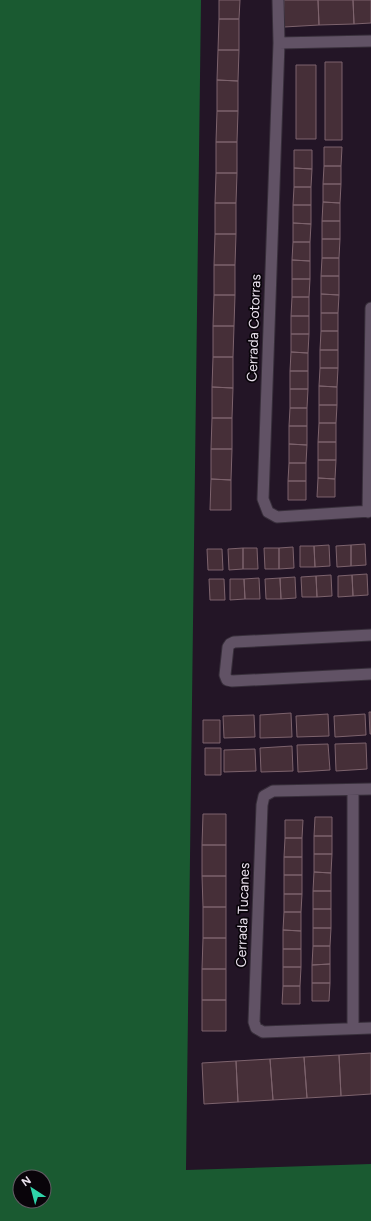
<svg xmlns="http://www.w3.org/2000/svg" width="371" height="1221" viewBox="0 0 371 1221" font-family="Figtree,sans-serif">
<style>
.forest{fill:#1a5a31;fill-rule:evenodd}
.building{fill:#462f38;stroke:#7d636d}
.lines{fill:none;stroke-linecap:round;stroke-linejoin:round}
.minor-casing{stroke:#382f3b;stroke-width:13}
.secondary-casing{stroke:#382f3b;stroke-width:13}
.minor{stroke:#615265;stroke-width:11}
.secondary{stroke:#615265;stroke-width:11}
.labels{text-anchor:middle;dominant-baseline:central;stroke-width:3.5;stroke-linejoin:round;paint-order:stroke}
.street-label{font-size:14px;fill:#eae1ed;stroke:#09040a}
</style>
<rect width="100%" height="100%" fill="#231526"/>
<path class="forest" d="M0 0H201L186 1170 371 1164V1221H0ZM20 1177H44V1201H20Z"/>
<path class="building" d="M219 0H240L239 19H219Z
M284 0H318L319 25 284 27Z
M318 0H353L354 24 319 25Z
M353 0H371V23L354 24Z
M219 19H239V50H218Z
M218 50H239L238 81 217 80Z
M325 62H342V140H325Z
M296 65H316V139H296Z
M217 80 238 81V111H217Z
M217 111H238L237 142H216Z
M216 142H237V173H216Z
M324 147H342L341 166H324Z
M294 150H312V169L294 168Z
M324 166H341V184H323Z
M294 168 312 169 311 187H294Z
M216 173H237L236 203H215Z
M323 184H341L340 203 323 202Z
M294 187H311V205H293Z
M323 202 340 203V221H322Z
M215 203H236V234H215Z
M293 205H311V224L293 223Z
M322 221H340V239H322Z
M293 223 311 224 310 242H293Z
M215 234H236L235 265H214Z
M322 239H340L339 258H322Z
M293 242H310V261L292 260Z
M322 258H339V276H321Z
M292 260 310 261V279H292Z
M214 265H235V295H214Z
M321 276H339V295L321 294Z
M292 279H310L309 297H292Z
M321 294 339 295 338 313H321Z
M214 295H235L234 326H213Z
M292 297H309V316H291Z
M321 313H338V331H321Z
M291 316H309V334H291Z
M213 326H234L233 357H213Z
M321 331H338V350H320Z
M291 334H309L308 353 291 352Z
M320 350H338V368H320Z
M291 352 308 353V371H290Z
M213 357H233V388L212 387Z
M320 368H338L337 387 319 386Z
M290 371H308V389H290Z
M319 386 337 387V405H319Z
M212 387 233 388 232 418H212Z
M290 389H308L307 408H290Z
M319 405H337L336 423H319Z
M290 408H307V426H289Z
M212 418H232V449H211Z
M319 423H336V442H318Z
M289 426H307V445L289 444Z
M318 442H336V460H318Z
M289 444 307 445 306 463H289Z
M211 449H232L231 480 211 479Z
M318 460H336L335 479 318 478Z
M289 463H306V481H288Z
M318 478 335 479V497H317Z
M211 479 231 480V510H210Z
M288 481H306V500H288Z
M365 544 366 565 351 566V545Z
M329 545 330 566 315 567 314 546Z
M351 545V566L337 567 336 546Z
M300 546H314L315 567H300Z
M293 547 294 568 279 569V548Z
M243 548V569L229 570 228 549Z
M243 548H257L258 569H243Z
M264 548H279V569H265Z
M207 549H222L223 570H208Z
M367 574 368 595 353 596 352 575Z
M331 575 332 596 317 597 316 576Z
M352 575 353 596 338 597V576Z
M316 576 317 597H302L301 577Z
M295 577 296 598 281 599 280 578Z
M259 578 260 599H245L244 579Z
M280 578 281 599H266L265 579Z
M209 579H224L225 600H210Z
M230 579H244L245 599 230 600Z
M369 712H371V734H370Z
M291 713 292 737 260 738V715Z
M328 714 329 736 297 737 296 716Z
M365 714 366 735 335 737 334 716Z
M254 715 255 737 224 738 223 716Z
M203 720H220V743H203Z
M366 743 367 769 336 771 335 744Z
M328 744 330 770 298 772 297 745Z
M292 746 293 771 261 772 260 748Z
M205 748H221V775H205Z
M255 749 256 771 224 772V750Z
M203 814H226V845H202Z
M315 817H332V836H314Z
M285 820H303L302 838H285Z
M314 836H332V854H314Z
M285 838H302V857H284Z
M202 845H226V876H202Z
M314 854H332L331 873 314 872Z
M284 857H302V875H284Z
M314 872 331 873V891H313Z
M284 875H302V894H284Z
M202 876H226V907H203Z
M313 891H331V909H313Z
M284 894H302L301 912H284Z
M203 907H226V938H203Z
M313 909H331V928H313Z
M284 912H301V931L283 930Z
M313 928H331L330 946H313Z
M283 930 301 931V949H283Z
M203 938H226V969H202Z
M313 946H330V964L312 965Z
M283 949H301V967H283Z
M330 964V983H312V965Z
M283 967H301L300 986H283Z
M202 969H226V1000H202Z
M312 983H330L329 1001H312Z
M283 986H300V1004H282Z
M202 1000H226V1031H202Z
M371 1053V1094L341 1096 339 1055Z
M339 1055 341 1096 307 1098 304 1057Z
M304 1057 307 1098 273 1100 270 1059Z
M270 1059 273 1100 238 1102 236 1061Z
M236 1061 238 1102 204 1104 202 1063Z"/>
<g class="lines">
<g class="minor-casing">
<path id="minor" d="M278 0 279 43 263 499 268 512 277 517 371 511
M279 43 371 41
M368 512 371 308
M371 789 273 791 264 796 262 805 254 1022 256 1028 263 1032 371 1028
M353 790V1028"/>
</g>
<g class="secondary-casing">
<path id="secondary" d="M371 635 234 642 230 644 228 647 225 675 227 680 232 681 371 674"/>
</g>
<use href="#minor" class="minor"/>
<use href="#secondary" class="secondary"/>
</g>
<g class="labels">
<g class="street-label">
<text transform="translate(254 328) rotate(-88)">Cerrada Cotorras</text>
<text transform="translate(243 915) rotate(-88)">Cerrada Tucanes</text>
</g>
</g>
<g transform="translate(32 1189) rotate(324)"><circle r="19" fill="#09040a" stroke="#635c65"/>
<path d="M0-3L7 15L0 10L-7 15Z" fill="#2fd4aa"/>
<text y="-6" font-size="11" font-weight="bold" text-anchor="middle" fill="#eae1ed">N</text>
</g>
</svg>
